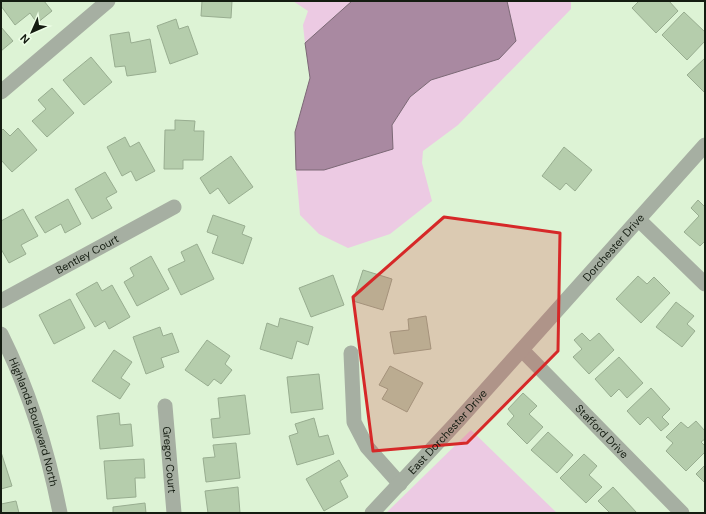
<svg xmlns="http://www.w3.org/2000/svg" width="706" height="514" viewBox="0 0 706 514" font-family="'DM Sans',sans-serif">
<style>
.green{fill:#eccae3}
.water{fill:#a989a1;stroke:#7c6876}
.building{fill:#b5cdac;stroke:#98ad90}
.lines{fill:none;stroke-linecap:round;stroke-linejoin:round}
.minor{stroke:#a6afa2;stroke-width:15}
.marked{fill:#d62828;fill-opacity:0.2;stroke:#d62828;stroke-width:3;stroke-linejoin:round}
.labels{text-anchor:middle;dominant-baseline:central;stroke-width:3;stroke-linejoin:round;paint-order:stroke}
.street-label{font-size:11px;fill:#141c11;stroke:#edfee6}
</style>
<rect width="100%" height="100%" fill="#ddf3d5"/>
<path class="green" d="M293 1H352L305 43 303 25 308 11Z
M507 1H571V9L458 125 423 151 422 163 432 201 390 234 348 248 319 234 300 215 296 170H324L392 125 410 97 431 80 459 71 516 41Z
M471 430 557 513H386Z"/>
<path class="water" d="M352 1H507L516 41 499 59 431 80 410 97 392 125 393 149 324 170H296L295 132 310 78 305 43Z"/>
<path class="building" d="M1 1H44L52 11 37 23 30 13 15 25 1 6Z
M202 1H232L231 18 201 16Z
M639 1H669L678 11 656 33 632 8Z
M684 12 705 32V41L687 60 662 35Z
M176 19 179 29 188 26 198 54 170 64 157 26Z
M1 27 13 41 1 51Z
M129 32 131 43 150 39 156 72 127 76 125 66 115 67 110 35Z
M91 57 112 82 84 105 63 80Z
M705 58V93L687 75Z
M52 88 74 113 47 137 32 121 46 109 38 100Z
M175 120 195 121 194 131H204L203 160H183V169H164L165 130H175Z
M18 128 37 150 12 172 1 160V131L3 129 10 136Z
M125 137 130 147 139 142 155 171 136 181 131 171 122 176 107 147Z
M564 147 592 170 575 191 566 183 560 190 542 176Z
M231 156 253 187 229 204 218 188 210 194 200 178Z
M105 172 117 192 106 198 112 208 92 219 75 189Z
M68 199 81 224 65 233 61 224 45 233 35 217Z
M698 200 705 207V241L700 246 684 232 699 216 691 208Z
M23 209 38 236 21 245 26 254 9 263 1 249V221Z
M213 215 245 226 242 234 252 238 243 264 212 253 218 236 207 232Z
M197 244 214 279 181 295 168 269 185 261 181 252Z
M151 256 169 289 137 306 124 282 134 276 130 268Z
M363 270 392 279 383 310 353 301Z
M333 275 344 305 311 317 299 288Z
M638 276 647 284 654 277 670 293 641 323 616 299Z
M97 282 102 291 112 285 130 317 109 329 105 321 95 327 76 294Z
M70 299 85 328 54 344 39 315Z
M676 302 694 316 687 324 695 331 682 347 656 327Z
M426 316 431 349 394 354 390 332 409 330 408 319Z
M280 318 313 327 308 345 297 341 292 359 260 349 267 323 278 327Z
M160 327 163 336 172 333 179 352 161 358 164 367 146 374 133 337Z
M582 333 590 341 599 333 614 350 589 374 573 357 582 349 574 340Z
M207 340 230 356 225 364 232 370 221 384 214 379 208 386 185 370Z
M114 350 132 362 121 378 130 384 120 399 92 381Z
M619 357 643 383 627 398 619 389 611 397 595 379Z
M390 366 423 383 407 412 382 399 388 389 379 385Z
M319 374 323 409 291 413 287 377Z
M651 388 670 409 662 417 669 424 661 431 648 417 640 425 627 411Z
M523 393 537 406 529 414 543 427 527 444 507 424 514 416 508 409Z
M245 395 250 434 213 438 211 419 220 418 218 398Z
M119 413 120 425 131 424 133 446 100 449 97 416Z
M314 418 319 437 328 435 334 454 297 465 289 436 298 433 295 424Z
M696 421 705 431V439L701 442 705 446V452L686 471 666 451 673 443 666 437 681 422 688 428Z
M548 432 573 455 557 473 531 450Z
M236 443 240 478 206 482 203 458 215 457 213 445Z
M1 452 12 486 1 489Z
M584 454 597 466 589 475 602 487 586 503 560 478Z
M144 459 145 478H135L136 497 107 499 104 461Z
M339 460 348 476 340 481 348 497 324 511 306 479Z
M705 465V481L704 482 696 474Z
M238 487 240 513H208L205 491Z
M613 487 637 513H610L598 501Z
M16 501 19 513H1V504Z
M145 503 146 513H113V507Z"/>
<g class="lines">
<g class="minor">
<path d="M1 92 108 1"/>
<path d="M639 220 705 284"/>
<path id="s1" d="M1 301 174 207"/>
<path id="s2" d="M1 334C29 390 48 451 60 513"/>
<path id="s3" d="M522 350 682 513"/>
<path d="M351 353 354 422 367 447 400 484"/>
<path id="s4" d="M165 406 174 513"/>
<path id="s5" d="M372 513 457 422 705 145"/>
</g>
</g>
<path class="marked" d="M444 217 560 233 558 351 467 443 373 451 353 297Z"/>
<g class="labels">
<g class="street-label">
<text stroke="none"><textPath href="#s5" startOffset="359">Dorchester Drive</textPath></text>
<text stroke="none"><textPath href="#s1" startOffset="98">Bentley Court</textPath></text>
<text stroke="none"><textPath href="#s2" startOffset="94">Highlands Boulevard North</textPath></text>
<text stroke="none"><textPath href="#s3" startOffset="114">Stafford Drive</textPath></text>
<text stroke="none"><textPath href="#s5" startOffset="111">East Dorchester Drive</textPath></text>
<text stroke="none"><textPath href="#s4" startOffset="54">Gregor Court</textPath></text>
</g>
</g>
<rect width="706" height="514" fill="none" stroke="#141c11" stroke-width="4"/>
<g transform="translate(32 32) rotate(225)" stroke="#edfee6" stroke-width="3" paint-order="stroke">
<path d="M0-3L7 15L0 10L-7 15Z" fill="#141c11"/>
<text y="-6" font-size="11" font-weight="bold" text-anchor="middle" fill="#141c11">N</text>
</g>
</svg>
